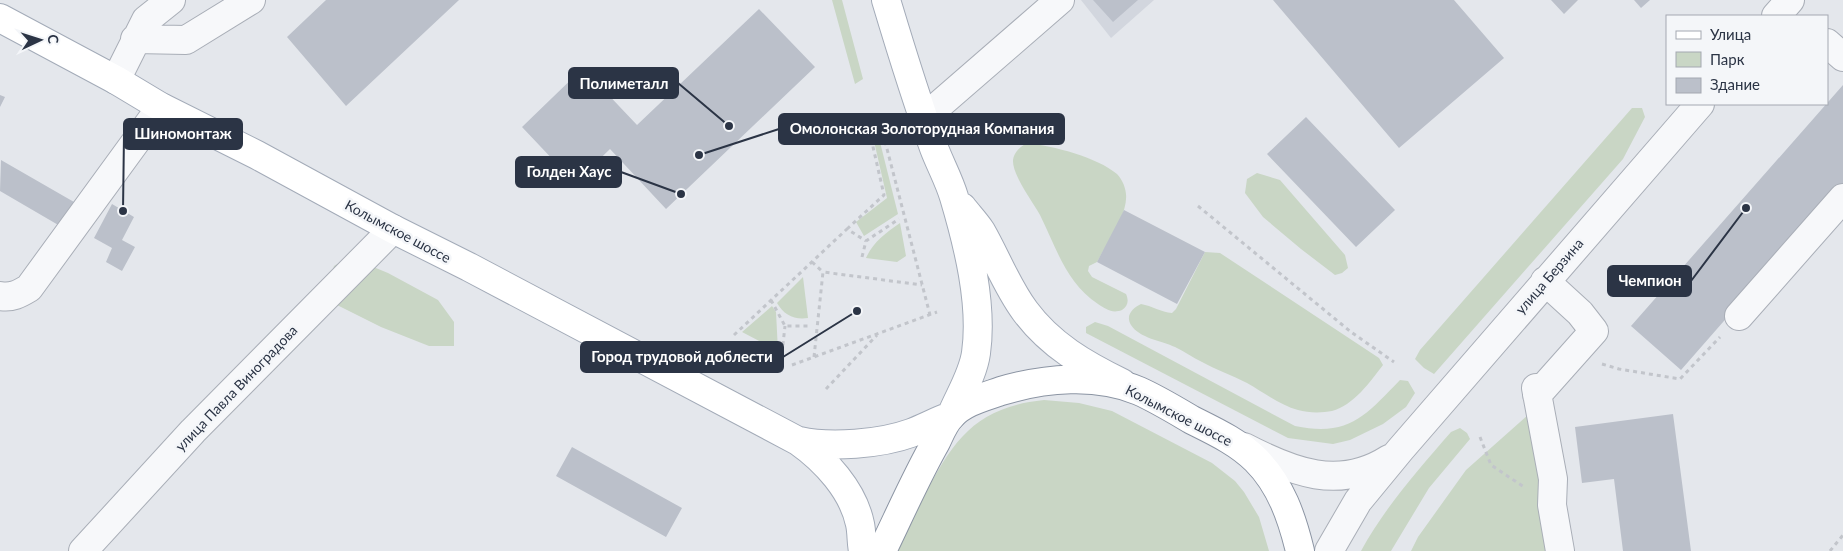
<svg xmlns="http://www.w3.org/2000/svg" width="1843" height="551" viewBox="0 0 1843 551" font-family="Lato,sans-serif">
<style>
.built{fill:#d2d6de}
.green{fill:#c9d6c5}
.building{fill:#bbc0ca}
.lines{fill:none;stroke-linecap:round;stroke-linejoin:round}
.minor-casing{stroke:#a9aeb7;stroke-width:30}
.major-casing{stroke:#a3abb8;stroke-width:30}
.highway-casing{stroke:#8b94a3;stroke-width:30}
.path{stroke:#c2c5cb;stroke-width:3;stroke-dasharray:4 4;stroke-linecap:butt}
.minor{stroke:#f7f8fa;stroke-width:28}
.major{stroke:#fff;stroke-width:28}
.highway{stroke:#fff;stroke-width:28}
.labels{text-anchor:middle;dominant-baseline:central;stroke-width:5;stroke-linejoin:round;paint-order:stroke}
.street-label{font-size:14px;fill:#2b3445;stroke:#f4f6f9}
.leader{fill:none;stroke:#2b3445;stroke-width:2}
.callout-dot{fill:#2b3445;stroke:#f4f6f9;stroke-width:2}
.callout{fill:#2b3445;stroke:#2b3445;stroke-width:2}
.callout-label{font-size:15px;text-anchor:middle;font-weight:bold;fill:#fff}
</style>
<rect width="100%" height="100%" fill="#e4e7ec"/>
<path class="built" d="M1081 0H1154L1111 38Z"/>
<path class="green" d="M832 0H842L863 79 855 84Z
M1632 108H1642L1645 117 1623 159 1434 374 1424 368 1415 359 1420 350Z
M876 126 898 214 864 236 856 222 887 198 871 128Z
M1027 143C1053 146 1097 157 1117 174 1123 180 1127 191 1126 199 1125 219 1106 245 1097 262L1089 266 1088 271 1092 277 1126 294C1129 301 1128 306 1122 310 1112 314 1106 309 1098 304 1066 283 1056 247 1040 215 1033 202 1012 175 1013 160 1014 152 1020 147 1027 143Z
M1257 173 1280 180 1345 255 1348 268 1342 273 1335 275 1301 249 1263 217 1245 193 1247 179Z
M900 223 906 256 897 262 866 258C873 242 886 233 900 223Z
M1205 252 1220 253 1379 358 1383 365C1370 382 1354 405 1332 411 1322 413 1308 413 1298 410 1280 405 1263 392 1247 383 1232 375 1216 370 1202 362 1193 358 1184 351 1175 347 1162 341 1139 338 1131 325 1125 315 1133 308 1141 304 1152 306 1161 312 1172 313L1176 309Z
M349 257 388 273 438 300 454 322V346H429L381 327 335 304 327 289 334 266Z
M803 277 808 318C794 320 784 315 777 303Z
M772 306 776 312 778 351 742 332Z
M1095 322 1108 326 1295 426C1349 437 1365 416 1400 380L1408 381 1415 393 1406 407 1383 424 1350 440 1333 444 1288 438 1086 333V327Z
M1044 400 1079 403 1112 411 1212 463 1235 481 1244 492 1259 517 1269 551H896C904 532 914 514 924 496 954 439 976 407 1044 400Z
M1528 415 1557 551H1411L1418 537 1466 470Z
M1460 428 1467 433 1470 439 1429 488 1391 551H1361C1385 507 1418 470 1451 432Z"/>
<path class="building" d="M326 0H459L346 106 287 37Z
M1093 0H1138L1113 22Z
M1273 0H1454L1504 58 1399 148Z
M1551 0H1578L1564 14Z
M1634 0H1650L1641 8Z
M759 9 815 67 666 209 610 149 575 183 522 127 583 68 637 125Z
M1843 85V185L1681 370 1631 326Z
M0 95 5 97 0 107Z
M1306 117 1395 210 1356 247 1267 154Z
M1 160 74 202 60 226 0 191Z
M112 204 134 217 122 240 135 247 122 271 106 262 112 248 94 238Z
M1124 210 1205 252 1177 304 1097 262Z
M1673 414 1691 551H1623L1614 479 1582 483 1575 427Z
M572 447 682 508 666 537 556 476Z"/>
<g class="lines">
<g class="minor-casing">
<path id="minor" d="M1776 16 1790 0
M135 39 186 40 251 0
M1827 43 1843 57
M116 80 146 20 171 0
M924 118 1060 0
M0 296C12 298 19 294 29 288L161 107
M1739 316 1843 198
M1536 388 1553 479 1552 505 1560 551
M1537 395 1594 331 1580 313 1545 281
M1244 447C1292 472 1339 491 1389 459
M83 551 193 431 393 229
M1329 551 1358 501 1400 450 1700 104"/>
</g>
<g class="major-casing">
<path id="major" d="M0 18 116 80 161 107 257 155 393 229 469 267 798 441C825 460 853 490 860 524 862 533 861 542 863 551
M962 207C968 215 975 222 981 231 996 257 1007 287 1025 311 1050 345 1085 365 1122 383
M799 441C830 448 881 444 911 433 924 428 937 421 951 416 959 396 973 375 976 353 983 304 968 244 954 197 949 180 940 164 934 148 916 99 901 50 886 0"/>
</g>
<g class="highway-casing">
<path id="highway" d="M882 551C900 514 916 477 936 442 940 434 944 423 951 416 963 402 984 397 1001 391 1045 378 1096 373 1139 391 1157 399 1175 410 1192 420 1214 431 1238 442 1256 460 1281 485 1292 518 1300 551"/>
</g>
<path class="path" d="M879 118 930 315
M1198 206 1351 332 1394 362
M847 229 884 195 868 125 876 123
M862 257 866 241 899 219
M812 262 823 272
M771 300 785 326H808
M734 335 847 229 866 241
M782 353 785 326
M814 357 823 272 922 285
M1602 364 1619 369 1680 379 1720 337
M792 365 937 312
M826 389 877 335
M1480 437 1491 465 1524 487
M1830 551 1843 535"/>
<use href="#minor" class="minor"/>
<use href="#major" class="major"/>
<use href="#highway" class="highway"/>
</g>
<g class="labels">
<g class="street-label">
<text transform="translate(398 231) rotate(28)">Колымское шоссе</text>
<text transform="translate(1549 276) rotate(-49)">улица Берзина</text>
<text transform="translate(236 388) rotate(-46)">улица Павла Виноградова</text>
<text transform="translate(1179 415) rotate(27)">Колымское шоссе</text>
</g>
</g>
<path class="leader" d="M729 126L678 83M699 155L779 129M123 211L124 134M681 194L621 172M1746 208L1691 281M857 311L783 357"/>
<g class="callout-dot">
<circle cx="729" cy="126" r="5"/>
<circle cx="699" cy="155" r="5"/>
<circle cx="123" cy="211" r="5"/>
<circle cx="681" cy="194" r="5"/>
<circle cx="1746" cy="208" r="5"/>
<circle cx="857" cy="311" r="5"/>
</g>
<g class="callout">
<rect x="569" y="68" width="109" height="30" rx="5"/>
<rect x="779" y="114" width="285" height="30" rx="5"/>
<rect x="124" y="119" width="118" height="30" rx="5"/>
<rect x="516" y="157" width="105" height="30" rx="5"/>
<rect x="1608" y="266" width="83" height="30" rx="5"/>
<rect x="581" y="342" width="202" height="30" rx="5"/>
</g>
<g class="callout-label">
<text x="624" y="89">Полиметалл</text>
<text x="922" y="134">Омолонская Золоторудная Компания</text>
<text x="183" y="139">Шиномонтаж</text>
<text x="569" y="177">Голден Хаус</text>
<text x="1650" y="286">Чемпион</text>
<text x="682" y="362">Город трудовой доблести</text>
</g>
<rect x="1666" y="15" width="162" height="90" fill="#f4f6f9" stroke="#a4a8b1"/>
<rect x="1676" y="31" width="25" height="8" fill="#ffffff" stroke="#a4a8b1"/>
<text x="1710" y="40" font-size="15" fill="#2b3445">Улица</text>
<rect x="1676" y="52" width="25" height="15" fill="#c9d6c5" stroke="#a4a8b1"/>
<text x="1710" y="65" font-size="15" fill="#2b3445">Парк</text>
<rect x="1676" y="78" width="25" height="15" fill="#bbc0ca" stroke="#a4a8b1"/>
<text x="1710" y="90" font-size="15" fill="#2b3445">Здание</text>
<g transform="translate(40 40) rotate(86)" stroke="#f4f6f9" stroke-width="4" paint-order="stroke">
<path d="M0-4L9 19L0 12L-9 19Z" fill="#2b3445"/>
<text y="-8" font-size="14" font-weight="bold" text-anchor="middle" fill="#2b3445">С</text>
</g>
</svg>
